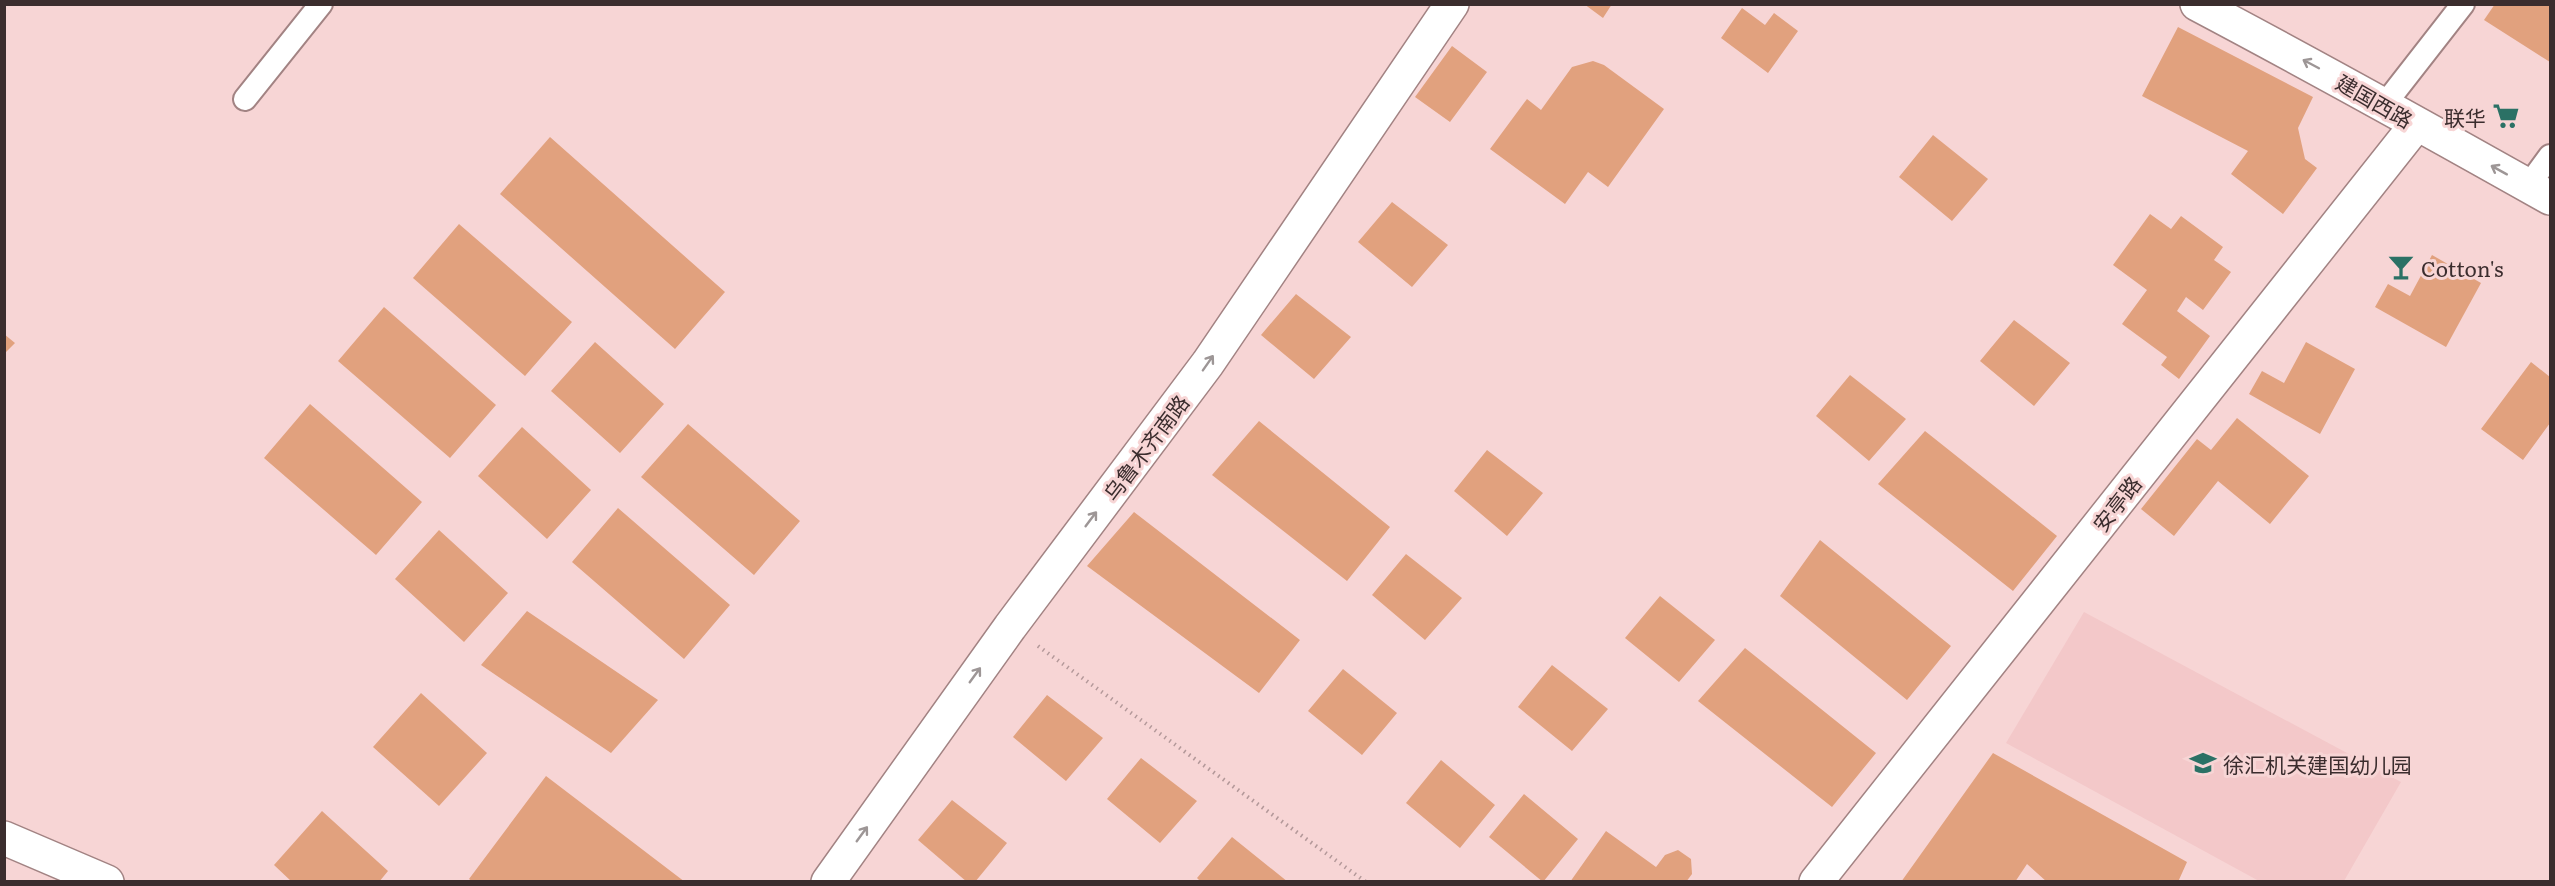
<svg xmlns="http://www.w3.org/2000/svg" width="2555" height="886" viewBox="0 0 2555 886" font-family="Literata,'Noto Sans SC',serif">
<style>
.built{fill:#f3c8c9}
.building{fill:#e1a17e}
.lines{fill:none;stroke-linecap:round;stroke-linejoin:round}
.lane-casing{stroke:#a28383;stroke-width:26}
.street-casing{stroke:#a28383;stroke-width:36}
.secondary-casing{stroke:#a28383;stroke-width:36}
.path{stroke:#b39899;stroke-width:4;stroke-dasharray:1.5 4.5;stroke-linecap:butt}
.lane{stroke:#fff;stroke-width:22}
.street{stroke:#fff;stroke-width:33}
.secondary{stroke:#fff;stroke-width:33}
.oneway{stroke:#9d9696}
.labels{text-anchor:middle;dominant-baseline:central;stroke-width:6;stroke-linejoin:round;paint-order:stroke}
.street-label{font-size:21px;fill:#3b2d2e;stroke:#f7d5d5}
.poi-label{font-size:21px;fill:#3b2d2e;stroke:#f7d5d5;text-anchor:start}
</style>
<rect width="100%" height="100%" fill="#f7d5d5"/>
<path class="built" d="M2084 612 2401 782 2344 881H2259L2006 743Z"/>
<path class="building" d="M1584 4H1612L1603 18Z
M2495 4H2550V62L2484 20Z
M1742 8 1765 25 1774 13 1798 31 1768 73 1721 38Z
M2178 27 2313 97 2298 128 2305 159 2317 168 2283 214 2231 174 2248 151 2142 96Z
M1452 46 1487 72 1450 122 1415 97Z
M1593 61 1604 65 1664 109 1608 187 1588 172 1565 204 1490 149 1527 99 1541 110 1572 67Z
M1933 135 1988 179 1952 221 1899 177Z
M550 137 725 292 675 349 500 194Z
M1392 202 1448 245 1412 287 1358 242Z
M2150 214 2171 229 2181 216 2223 247 2214 260 2231 272 2203 310 2186 297 2177 311 2210 336 2179 379 2161 365 2167 357 2122 324 2147 290 2113 265Z
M459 224 572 322 525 376 413 278Z
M2432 255 2481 283 2446 347 2375 307 2388 284 2410 296Z
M1296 294 1351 337 1314 379 1261 335Z
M384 307 496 405 450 458 338 361Z
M2014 320 2070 363 2034 406 1980 361Z
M4 334 15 343 4 354Z
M595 342 664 404 620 453 551 391Z
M2306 342 2355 369 2320 434 2249 394 2262 371 2284 383Z
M2531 362 2550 377V423L2523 460 2481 429Z
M1850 375 1906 419 1869 461 1816 416Z
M310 404 422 502 376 555 264 458Z
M2237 418 2309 476 2270 524 2218 481 2174 536 2141 509 2197 439 2211 450Z
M1259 421 1390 527 1347 581 1212 475Z
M688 424 800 521 754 575 641 477Z
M522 427 591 490 547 539 478 476Z
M1925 431 2057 536 2013 591 1878 484Z
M1487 450 1543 493 1507 536 1454 491Z
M618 508 730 605 684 659 572 562Z
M1134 512 1300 640 1259 693 1087 566Z
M439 530 508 593 464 642 395 579Z
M1820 540 1951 646 1907 700 1780 596Z
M1406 554 1462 598 1425 640 1372 595Z
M1660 596 1715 640 1679 682 1625 638Z
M527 611 658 700 611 753 481 665Z
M1745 648 1876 753 1832 807 1698 701Z
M1552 665 1608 709 1572 751 1518 707Z
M1343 669 1397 713 1362 755 1308 711Z
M421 693 487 753 439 806 373 747Z
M1047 695 1103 738 1066 781 1013 737Z
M1993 753 2187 862 2178 882H2047L2027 864 2015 882H1901Z
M1141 758 1197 801 1160 843 1107 799Z
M1441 760 1495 805 1460 848 1406 803Z
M546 776 685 882H473L469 879Z
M1524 794 1578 839 1543 882 1489 837Z
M952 800 1007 843 975 882H967L918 840Z
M322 811 388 871 379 882H292L274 865Z
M1606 831 1656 867 1665 855 1678 850 1691 859 1692 874 1686 882H1570Z
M1232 837 1288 882H1201L1197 878Z"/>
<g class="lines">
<g class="lane-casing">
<path id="lane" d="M245 99 321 4
M2385 104 2463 4
M2528 186 2550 156"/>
</g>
<g class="street-casing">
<path id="street" d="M4 838 107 882
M1816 882 2416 125"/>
</g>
<g class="secondary-casing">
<path id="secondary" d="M2197 4C2316 67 2433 132 2550 198
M828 882 1010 627 1208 363 1452 4"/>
</g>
<path class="path" d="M1038 646 1366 882"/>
<use href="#lane" class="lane"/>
<use href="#street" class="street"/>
<use href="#secondary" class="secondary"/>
</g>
<defs><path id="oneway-shaft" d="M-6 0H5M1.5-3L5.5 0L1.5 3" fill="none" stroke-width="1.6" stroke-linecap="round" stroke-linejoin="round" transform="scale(1.5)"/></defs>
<g class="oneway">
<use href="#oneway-shaft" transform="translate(2311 64) rotate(-152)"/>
<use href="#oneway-shaft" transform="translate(2499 170) rotate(-151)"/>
<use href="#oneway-shaft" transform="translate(1208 363) rotate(-55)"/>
<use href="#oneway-shaft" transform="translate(1091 519) rotate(-53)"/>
<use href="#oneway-shaft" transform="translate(975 675) rotate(-54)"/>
<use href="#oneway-shaft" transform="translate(862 834) rotate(-54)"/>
</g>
<defs>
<g id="supermarket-bare" transform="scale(2.07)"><path d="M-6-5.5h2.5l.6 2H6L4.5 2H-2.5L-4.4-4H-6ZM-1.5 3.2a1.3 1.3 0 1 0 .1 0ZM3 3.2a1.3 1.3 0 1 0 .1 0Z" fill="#2b7165" stroke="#f7d5d5" stroke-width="2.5" paint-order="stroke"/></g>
<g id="bar-bare" transform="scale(2.07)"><path d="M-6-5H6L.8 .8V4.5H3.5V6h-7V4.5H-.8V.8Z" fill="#2b7165" stroke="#f7d5d5" stroke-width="2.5" paint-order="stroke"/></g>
<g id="school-bare" transform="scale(2.07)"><path d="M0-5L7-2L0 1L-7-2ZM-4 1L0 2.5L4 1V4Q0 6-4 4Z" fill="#2b7165" stroke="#f7d5d5" stroke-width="2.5" paint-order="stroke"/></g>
</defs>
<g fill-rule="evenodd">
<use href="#supermarket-bare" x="2506" y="116"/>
<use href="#bar-bare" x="2401" y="267"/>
<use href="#school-bare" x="2203" y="763"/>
</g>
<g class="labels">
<g class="street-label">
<text transform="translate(2375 100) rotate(30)">建国西路</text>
<text transform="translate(1145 447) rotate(-53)">乌鲁木齐南路</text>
<text transform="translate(2116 503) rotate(-52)">安亭路</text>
</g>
<g class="poi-label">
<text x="2486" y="116" text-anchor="end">联华</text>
<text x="2421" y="267">Cotton's</text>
<text x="2223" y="763">徐汇机关建国幼儿园</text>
</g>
</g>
<rect width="2555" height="886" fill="none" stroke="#3b2d2e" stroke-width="12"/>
</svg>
